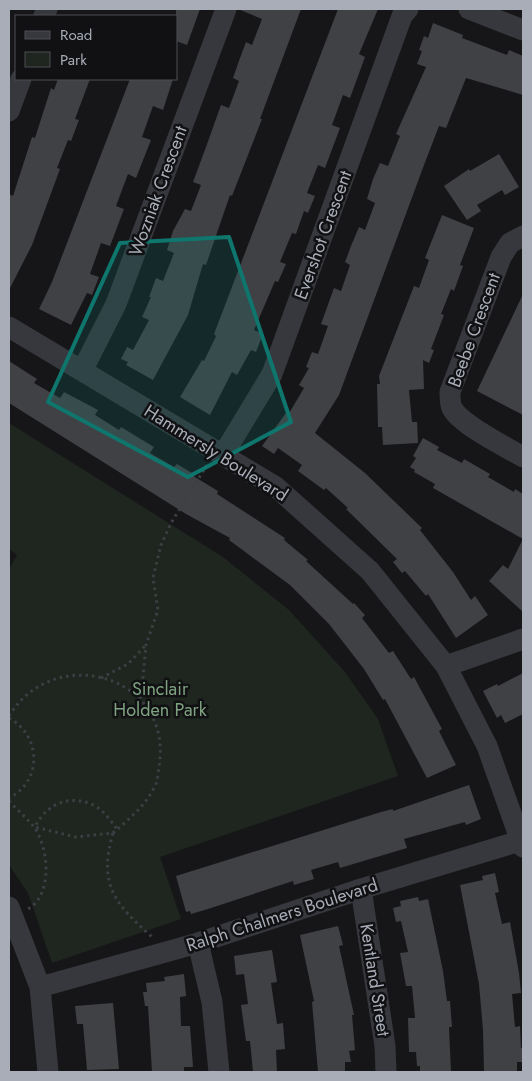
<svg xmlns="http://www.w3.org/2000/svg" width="532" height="1081" viewBox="0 0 532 1081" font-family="Jost,sans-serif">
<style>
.green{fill:#1e261f}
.building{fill:#404145}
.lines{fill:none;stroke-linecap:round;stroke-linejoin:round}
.path{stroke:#3d3f44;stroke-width:3;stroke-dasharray:2.5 4;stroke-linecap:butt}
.minor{stroke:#37383d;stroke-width:21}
.marked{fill:#0f766e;fill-opacity:0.2;stroke:#0f766e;stroke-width:4;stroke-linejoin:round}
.labels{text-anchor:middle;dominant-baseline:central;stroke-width:5;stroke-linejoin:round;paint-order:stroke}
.street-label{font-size:18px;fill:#a8adb8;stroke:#111113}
.park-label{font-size:18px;fill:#7fa381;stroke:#111113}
</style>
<rect width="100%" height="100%" fill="#161618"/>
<path class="green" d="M9 423 223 557 289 610 345 672 378 719 398 776 160 857 181 919 52 963 28 893 9 865V569L17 555 9 549Z"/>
<path class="building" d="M176 9H200L187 45 176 41Z
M238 9H301L260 119H262L232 196 230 195 206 265 203 264 188 315 153 380 126 365 128 362 121 359 127 347 133 350 149 320 142 317 151 297H149L156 278 163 281 174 253 167 250 173 231 185 209 191 211 201 185 193 182 206 147 221 105 229 108 239 81 233 78 240 58 246 42 252 45 262 19Z
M338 9H378L359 54 365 57 350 98 343 95 332 125 340 128 325 168 318 165 307 193 315 196 308 213 304 211 296 234 292 233 280 262 286 264 278 282 275 281 254 330 263 334 256 352 251 350 237 375 232 372 210 415 180 397 202 360 204 361 216 336 214 334Z
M433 23 463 35 462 38 507 55 509 50 523 56V95L466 78 446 128 439 126 424 165 339 395 315 433 365 473 422 528 420 530 453 572 471 600 475 596 488 615 456 638 428 594 426 596 405 571 402 573 393 562 397 559 346 509 348 508 326 488 324 490 298 471 302 465 278 448 274 454 262 446 286 413 288 415 304 388 299 385 309 368 306 367 312 352 318 354 328 326 321 324 334 288 341 291 350 265 345 262 351 246 359 227 365 230 375 203 367 199 373 179 380 163 388 166 400 136 396 134 426 67 417 64 422 51 419 50 424 36 428 38Z
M58 79H90L75 119 79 120 71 141 68 140 57 168 60 169 32 245 9 290V194L13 196 32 137 35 138 51 88 54 90Z
M130 79H173L163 110 153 106 142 137 151 140 136 178 128 174 116 206 124 209 110 246 101 243 90 274 99 277 92 295 87 293 71 325 39 309 52 282Z
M499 154 519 187 505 195 502 190 477 205 481 211 467 220 444 186 469 169 470 171Z
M442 215 474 228 460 265 463 266 454 291 451 289 441 314 444 315 431 349 434 350 429 363 423 360 424 389 409 390 412 422H417L418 443 383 445 382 427H378L377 384H380L379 376 414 286 419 288 429 260 425 258Z
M523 294V415L477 391Z
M9 361 37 379 34 383 60 398 64 392 98 410 95 415 119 430 121 427 154 447 150 453 174 467 177 464 192 473 190 474 218 491 217 494 285 538 284 540 308 560 306 561 353 604 354 603 365 615 362 618 389 653 393 651 411 679 414 677 442 729 439 731 456 765 427 778 385 699 383 700 364 669 329 624 290 585 229 540 230 538 186 514 9 403Z
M423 438 439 447 437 450 462 463 464 459 490 474 488 477 514 492 515 489 523 494V612L489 581 503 565 508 569 523 539 433 488 435 484 414 472 415 470 410 467 416 458 413 456Z
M523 673V714L505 723 501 715 497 718 483 691 497 684 498 686Z
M469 785 481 819 466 825 465 822 404 839 407 848 340 868 338 862 311 870 314 879 294 885 293 881 208 909 191 914 190 911 186 912 176 876 381 812 393 809V811Z
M495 873 499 892 495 893 502 924 510 922 519 973 521 993 512 994 515 1027 520 1026 521 1048H523V1062H517V1072H484L483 1030 479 984 460 885 483 880 482 876Z
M418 897 419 901 428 899 443 971 447 1001H450L452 1027H449L451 1072H420V1066H417L416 1052H409L408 1018H415L412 986H406L400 953 408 952 401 921 396 922 393 908 401 906 400 901Z
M338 926 343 945 339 946 354 1015H352L355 1050 349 1051 351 1062H345V1072H318L312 1002 314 1001 300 935Z
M272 950 277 982 271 983 277 1024 283 1023 285 1049 276 1050 277 1072H253L250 1041H246L241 1005 248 1004 244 974 236 975 234 956Z
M184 974 186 996 180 997 181 1026H190L193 1067H184V1072H152L148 1006H145L143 992H147L146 983 165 981 164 977Z
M113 1003 119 1069 87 1070 83 1024H77L75 1006Z"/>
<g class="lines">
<path class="path" d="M101 678 128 664 146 645
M141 698 146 645 158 610 153 578 161 545 171 523 207 465
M9 716C55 641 174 676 159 766 158 773 158 782 154 788 144 807 129 819 113 833L75 837 35 827C45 806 67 794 91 804 103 809 110 820 117 829
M9 718C41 735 43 781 9 798
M9 801C17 810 27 818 34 827 49 848 53 895 28 909
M113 833C98 885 115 904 152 937"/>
<path class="minor" d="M469 9 523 30
M44 16 47 9
M9 111 21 79
M523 236 510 243 501 257 450 392C450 397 450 404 452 408 461 425 506 447 523 457
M9 327 276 487 370 571 446 666 487 746 523 847
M82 371 116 304 226 9
M223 455 272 374 402 16 408 9
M446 666 523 639
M361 889 385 1046 386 1072
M9 907 40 987 48 1072
M198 943 212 1002 219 1072
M40 987 198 943 361 889 523 840"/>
</g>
<path class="marked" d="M229 237 291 422 188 477 48 402 120 243Z"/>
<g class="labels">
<g class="street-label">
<text transform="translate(158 191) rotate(-70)">Wozniak Crescent</text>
<text transform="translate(323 235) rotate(-70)">Evershot Crescent</text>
<text transform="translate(474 330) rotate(-70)">Beebe Crescent</text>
<text transform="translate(216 453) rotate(32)">Hammersly Boulevard</text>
<text transform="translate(282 915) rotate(-18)">Ralph Chalmers Boulevard</text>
<text transform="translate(375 980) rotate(81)">Kentland Street</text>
</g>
<g class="park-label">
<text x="160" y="689">Sinclair<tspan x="160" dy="21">Holden Park</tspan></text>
</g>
</g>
<rect width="532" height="1081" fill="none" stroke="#a8adb8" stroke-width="20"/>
<rect x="15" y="15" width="162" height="65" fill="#111113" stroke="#4d4f55"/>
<rect x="25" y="31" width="25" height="8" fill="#37383d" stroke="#4d4f55"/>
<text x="60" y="40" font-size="15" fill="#a8adb8">Road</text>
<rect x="25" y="52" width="25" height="15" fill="#1e261f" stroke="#4d4f55"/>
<text x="60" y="65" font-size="15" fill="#a8adb8">Park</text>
</svg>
